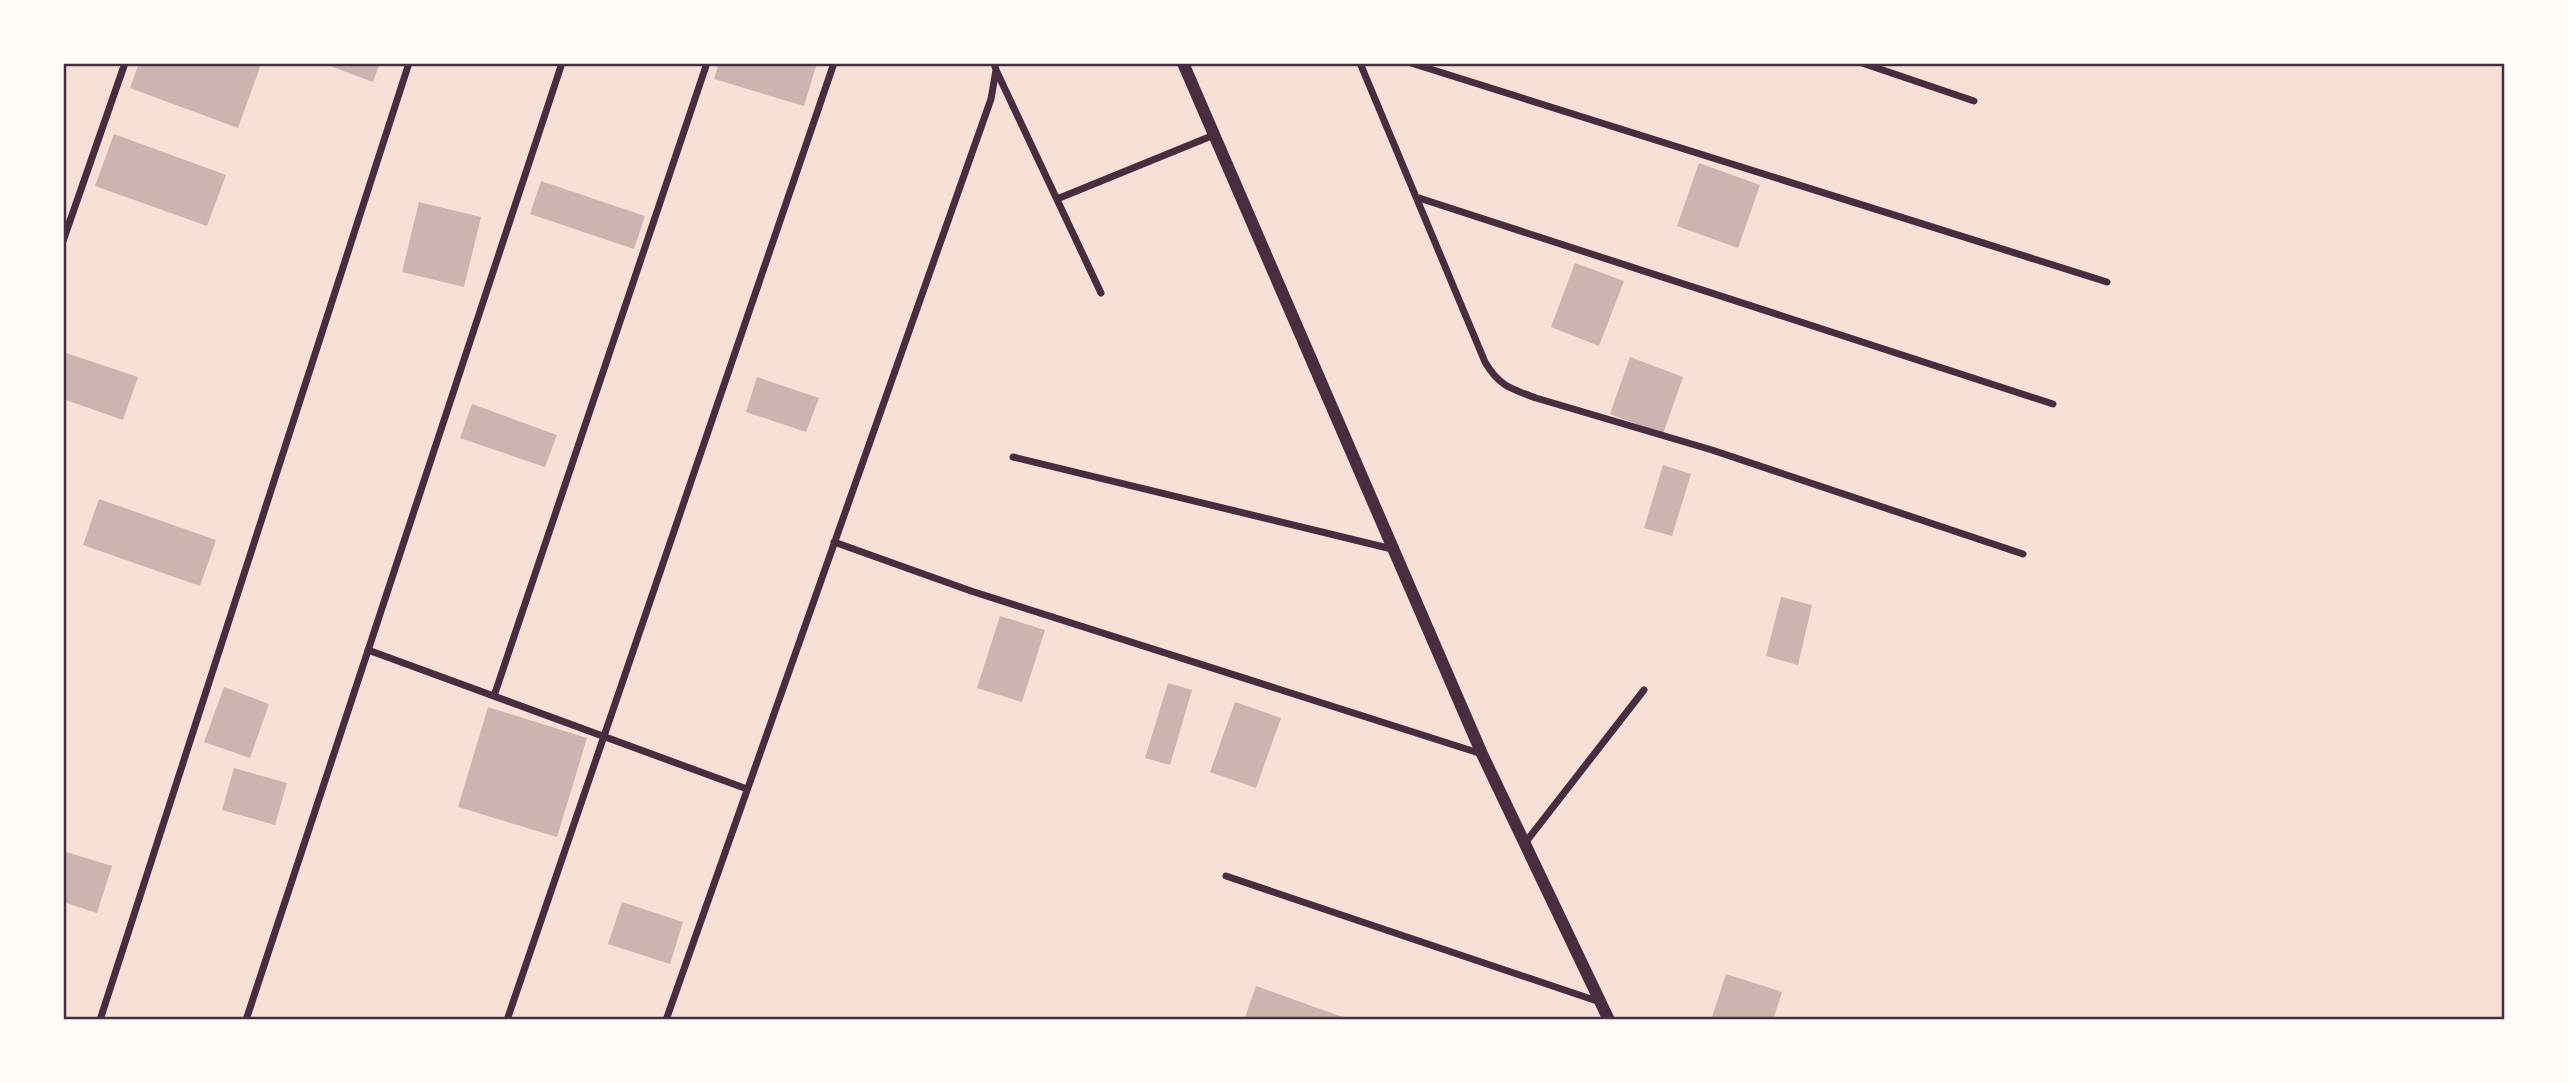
<svg xmlns="http://www.w3.org/2000/svg" width="2568" height="1083" viewBox="0 0 2568 1083" font-family="Signika,sans-serif">
<style>
.building{fill:#ccb4b1}
.lines{fill:none;stroke-linecap:round;stroke-linejoin:round}
.minor{stroke:#4a2c40;stroke-width:7}
.tertiary{stroke:#4a2c40;stroke-width:12}
.neatline{fill:none;stroke:#4a2c40;stroke-width:2.5}
</style>
<rect width="100%" height="100%" fill="#f7e1d7"/>
<path class="building" d="M139 63H250L260 67 238 128 130 88Z
M322 63H380L373 82Z
M719 63H817L804 106 714 79Z
M114 134 226 175 207 226 95 186Z
M1699 163 1760 185 1738 248 1677 226Z
M541 181 645 216 634 249 530 214Z
M419 202 481 217 464 287 402 272Z
M1575 263 1624 281 1599 346 1551 327Z
M63 352 138 377 123 420 63 399Z
M1630 357 1683 377 1663 434 1610 414Z
M757 377 819 398 806 432 746 412Z
M472 404 557 435 545 467 460 438Z
M1663 465 1691 474 1672 536 1644 528Z
M99 499 216 540 200 586 83 545Z
M1781 597 1812 605 1798 665 1766 656Z
M1000 616 1045 630 1022 702 977 688Z
M1168 683 1192 690 1170 765 1145 758Z
M224 687 269 704 250 758 204 742Z
M1235 702 1281 718 1256 788 1210 772Z
M488 707 587 738 557 837 458 807Z
M234 768 287 783 275 825 222 810Z
M63 851 112 866 97 913 63 902Z
M622 902 683 922 670 964 608 944Z
M1726 974 1782 992 1773 1020H1711Z
M1256 986 1351 1020H1244Z"/>
<g class="lines">
<path class="minor" d="M1360 63 1485 362C1499 386 1511 389 1536 398L1712 450 2023 554
M1411 63 2107 282
M1862 63 1974 101
M996 70 1101 293
M1416 197 2053 404
M1057 199 1214 135
M63 241 125 63
M1013 457 1392 549
M834 542 971 591 1482 754
M368 650 747 789
M494 696 707 63
M1525 843 1644 690
M1226 876 1600 1002
M100 1020 409 63
M246 1020 562 63
M507 1020 834 63
M666 1020 991 99 996 70 994 63"/>
<path class="tertiary" d="M1183 63 1482 754 1609 1020"/>
</g>
<rect width="2568" height="1083" fill="none" stroke="#fffaf5" stroke-width="130"/>
<rect x="65" y="65" width="2438" height="953" class="neatline"/>
</svg>
